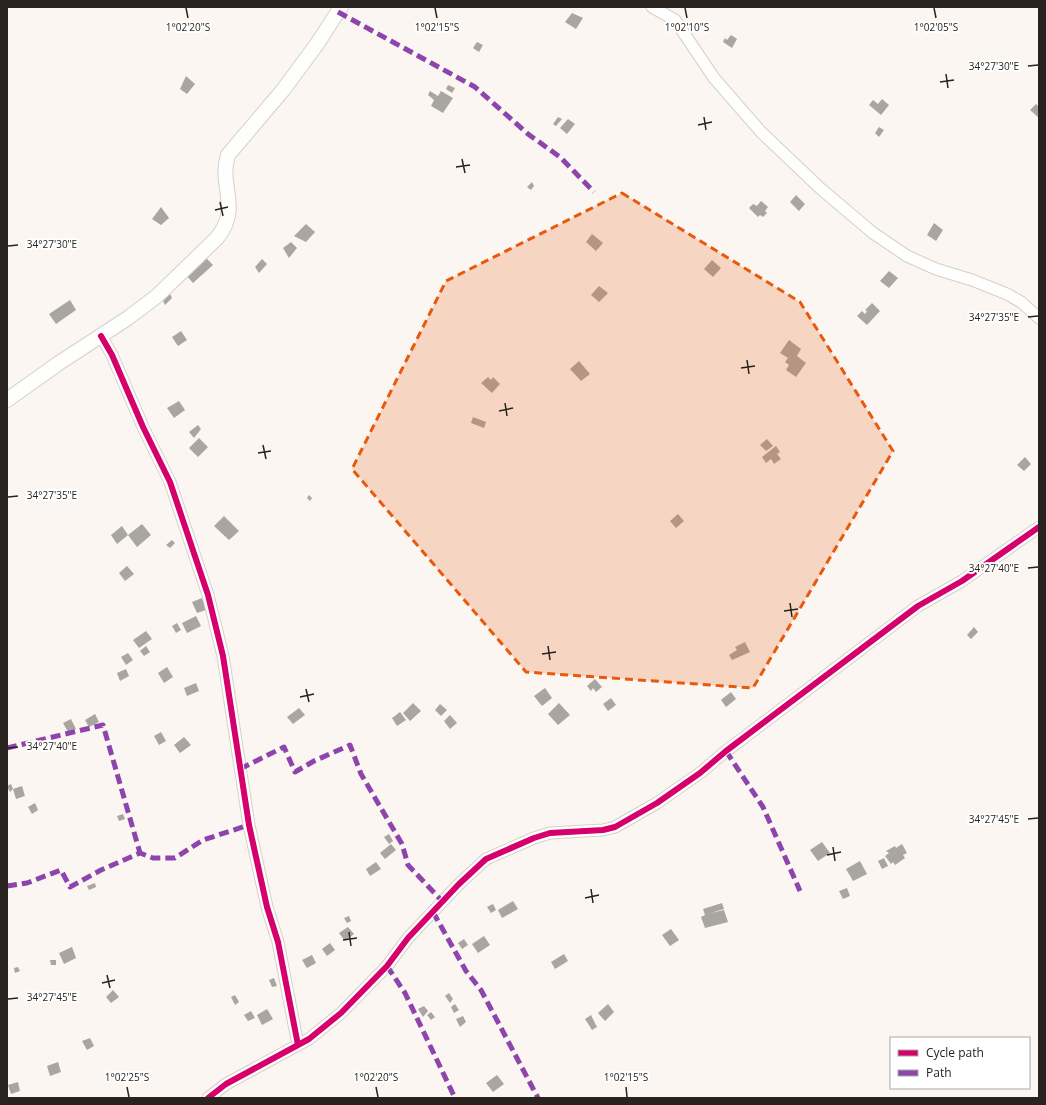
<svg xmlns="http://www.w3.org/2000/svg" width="1046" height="1105" viewBox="0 0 1046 1105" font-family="'Open Sans',sans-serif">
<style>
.building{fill:#a9a5a1}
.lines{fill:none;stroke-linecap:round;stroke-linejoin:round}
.minor-casing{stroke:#d4d0cc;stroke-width:13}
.tertiary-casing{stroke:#d4d0cc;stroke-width:16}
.minor{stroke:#fefefd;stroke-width:11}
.tertiary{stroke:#fefefd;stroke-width:14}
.quiet{stroke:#8e44ad;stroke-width:5;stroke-dasharray:10 5;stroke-linecap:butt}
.cycleway-casing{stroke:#fff;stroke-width:8}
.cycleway{stroke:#d6006c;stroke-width:6}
.marked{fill:#e8590c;fill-opacity:0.2;stroke:#e8590c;stroke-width:3;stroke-dasharray:8 5;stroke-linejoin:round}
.ticks{fill:none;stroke:#28231e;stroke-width:1.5}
.ticks-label{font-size:10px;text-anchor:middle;fill:#28231e;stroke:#fff;stroke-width:4;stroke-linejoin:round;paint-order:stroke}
</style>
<rect width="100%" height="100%" fill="#fbf6f2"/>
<path class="building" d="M572 13 583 18 576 29 565 22Z
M731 35 737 39 732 48 723 42 725 38 727 40Z
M477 42 483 45 479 52 473 48Z
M186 76 195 84 187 94 180 89Z
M448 85 455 88 452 93 446 89Z
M430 91 438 96 441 91 453 98 443 113 431 106 434 100 428 95Z
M882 99 889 105 881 115 869 105 873 100 878 104Z
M1036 104 1039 107V118L1030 110Z
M558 117 562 119 556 126 553 124Z
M568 119 575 124 567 134 560 128Z
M879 127 884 130 879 137 875 133Z
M532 182 534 186 531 190 527 187Z
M796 195 805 204 799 211 790 202Z
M761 201 768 207 765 211 767 213 763 217 760 215 758 217 749 208 753 204 757 206Z
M161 207 169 218 161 225 152 219Z
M934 223 943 230 936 241 927 235Z
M306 224 315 232 306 242 294 236Z
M592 234 603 243 596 251 586 242Z
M291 242 297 248 289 258 283 248Z
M205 257 213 265 193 283 186 275Z
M262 259 267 264 259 273 255 267Z
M712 260 721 268 713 277 704 269Z
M889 271 898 278 889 288 880 281Z
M599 286 608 293 599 302 591 295Z
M169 292 172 298 165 305 161 296Z
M70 300 76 310 56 324 49 314Z
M872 303 880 311 867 325 857 316 862 311 865 314 867 311 865 310Z
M181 331 187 340 178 346 172 337Z
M789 340 801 349 797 356 806 363 796 377 786 370 789 365 785 362 788 358 780 353Z
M579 361 590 374 581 381 570 369Z
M488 377 491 380 493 377 500 384 492 393 481 383Z
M179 401 185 410 174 418 167 408Z
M473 417 486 422 484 428 471 423Z
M198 425 201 429 194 438 189 432Z
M199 438 208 447 198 457 189 448Z
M767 439 773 446 766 451 760 445Z
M776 446 780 452 777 454 781 459 774 464 771 459 766 463 762 457Z
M1025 457 1031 464 1024 471 1017 465Z
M309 495 312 498 310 501 307 498Z
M678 514 684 521 676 528 670 521Z
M224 516 239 531 229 540 214 526Z
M142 524 151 535 137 547 128 535Z
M122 526 128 535 117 544 111 535Z
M172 540 175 543 170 548 166 545Z
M127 566 134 574 125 581 119 573Z
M202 598 206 610 197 613 192 602Z
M196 616 201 626 187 633 182 623Z
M177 623 181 630 176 633 172 626Z
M974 627 978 632 971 639 967 635Z
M146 631 152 639 139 648 133 640Z
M745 642 750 652 732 660 729 655 737 650 735 647Z
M146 646 150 652 144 656 140 651Z
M128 653 133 660 126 665 121 657Z
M167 667 173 677 164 683 158 673Z
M126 669 129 676 120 681 117 673Z
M595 679 602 687 596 692 593 688 591 691 587 686Z
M196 683 199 691 187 696 184 688Z
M545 688 552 698 542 706 534 696Z
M731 692 736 699 726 707 721 700Z
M611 698 616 705 608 711 603 704Z
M413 703 421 711 410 721 403 713Z
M559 703 570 715 558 725 548 714Z
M440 704 447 710 441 716 435 710Z
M299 708 305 715 293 724 287 717Z
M400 712 406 720 397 726 392 718Z
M95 714 99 722 89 727 85 720Z
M450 715 457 723 450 729 444 721Z
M71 719 76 729 68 732 63 723Z
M161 732 166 741 159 745 154 736Z
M184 737 191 745 180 753 174 745Z
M11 784 13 789 10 792 7 786Z
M22 786 25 796 16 799 13 789Z
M35 803 38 810 32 814 28 807Z
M123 814 125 819 119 821 117 816Z
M389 834 393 841 389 844 384 837Z
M822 842 830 853 818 861 810 850Z
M391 844 396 850 385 859 380 853Z
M902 844 907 853 903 855 905 858 895 865 893 862 891 864 885 856 889 853 886 851 895 846 896 848Z
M884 858 888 866 882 869 878 861Z
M860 861 867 874 853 881 846 869Z
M376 862 381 869 370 876 366 869Z
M95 883 96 887 89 890 87 886Z
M847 888 850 896 843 899 839 891Z
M513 901 518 909 502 918 498 910Z
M722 903 724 909 711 913 724 910 728 922 705 928 701 917 705 915 703 909Z
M493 904 496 910 491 913 487 907Z
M349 916 351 921 347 923 344 918Z
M348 927 354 934 345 941 339 933Z
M671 929 679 940 670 946 662 935Z
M484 936 490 945 478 953 472 944Z
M464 939 468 945 462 949 458 943Z
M330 943 335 950 327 956 322 949Z
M72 947 76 958 64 964 59 953Z
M564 954 568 961 555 969 551 962Z
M312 955 316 963 307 968 302 960Z
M50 960H56V965H51Z
M18 967 20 971 15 973 14 968Z
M274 978 277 986 272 987 269 980Z
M113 990 119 997 111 1003 106 997Z
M449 993 453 999 450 1003 445 996Z
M235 995 239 1002 235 1005 231 997Z
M455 1004 459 1010 454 1013 451 1007Z
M608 1004 614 1012 605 1021 598 1013Z
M424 1006 428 1011 423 1017 418 1009Z
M267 1009 273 1019 262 1025 257 1015Z
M251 1011 255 1018 248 1021 244 1015Z
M431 1012 435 1017 431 1020 427 1015Z
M591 1015 597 1027 592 1030 585 1019Z
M463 1016 466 1022 460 1027 456 1019Z
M90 1038 94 1046 87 1050 82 1041Z
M58 1062 61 1072 50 1076 47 1066Z
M497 1075 504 1084 493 1092 486 1083Z
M18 1082 20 1091 11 1094 8 1085Z"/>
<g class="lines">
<g class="minor-casing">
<path id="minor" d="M652 7 675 20 714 78 761 132 821 189 873 233 907 256 936 269 972 280 1007 294 1021 302 1039 318
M101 336 112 355 143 427 170 482 208 595 223 656 249 825 267 907 278 942 298 1045
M208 1098 226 1084 309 1039 341 1013 387 966 408 938 459 884 486 859 534 838 550 833 603 830 615 827 657 803 700 773 726 751 918 606 962 581 1039 527"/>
</g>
<g class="tertiary-casing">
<path id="tertiary" d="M7 400 59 363 128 318 157 296 217 238C242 207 218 187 228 155L283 90 317 44 341 7"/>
</g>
<use href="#minor" class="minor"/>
<use href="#tertiary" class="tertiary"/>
<path class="quiet" d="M338 12 475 87 528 134 560 157 594 192
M7 748 103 725 140 853
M726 751 763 807 800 891
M240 769 284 747 295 772 314 761 350 745 361 774 402 844 408 865 443 902
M7 886 27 883 61 870 70 887 101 870 140 853 153 858H175L203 840 249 825
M433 912 466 971 481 990 538 1098
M387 966 405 993 455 1098"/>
<g class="cycleway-casing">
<path id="cycleway" d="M101 336 112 355 143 427 170 482 208 595 223 656 249 825 267 907 278 942 298 1045
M208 1098 226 1084 309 1039 341 1013 387 966 408 938 459 884 486 859 534 838 550 833 603 830 615 827 657 803 700 773 726 751 918 606 962 581 1039 527"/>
</g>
<use href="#cycleway" class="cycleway"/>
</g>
<path class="marked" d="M622 193 800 302 893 451 753 688 526 672 352 469 446 281Z"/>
<path class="ticks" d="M186 8 188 18M435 8 437 18M685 8 687 18M934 8 936 18M1028 66 1038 65M946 74 948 88M940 82 954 80M704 117 706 130M698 125 712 122M462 159 465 173M456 167 470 165M220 202 223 216M215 210 228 207M8 246 18 245M1028 317 1038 316M747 360 749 374M741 368 755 366M505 403 507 416M499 411 513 408M263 445 266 459M258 453 271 451M8 497 18 496M1028 568 1038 567M790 603 792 617M784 611 798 609M548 646 550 660M542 654 556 652M306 689 309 702M300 697 314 694M8 748 18 747M1028 819 1038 818M833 847 835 861M827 855 841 852M591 889 593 903M585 898 599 895M349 932 351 946M343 940 357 938M107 975 110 988M102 983 115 980M8 999 18 998M127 1087 129 1097M376 1087 378 1097M626 1087 627 1097"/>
<g class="ticks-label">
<text x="188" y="31">1°02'20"S</text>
<text x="437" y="31">1°02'15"S</text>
<text x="687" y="31">1°02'10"S</text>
<text x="936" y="31">1°02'05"S</text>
<text x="994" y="70">34°27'30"E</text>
<text x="52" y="248">34°27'30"E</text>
<text x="994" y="321">34°27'35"E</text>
<text x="52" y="499">34°27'35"E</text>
<text x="994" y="572">34°27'40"E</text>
<text x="52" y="750">34°27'40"E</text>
<text x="994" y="823">34°27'45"E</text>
<text x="52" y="1001">34°27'45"E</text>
<text x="127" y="1081">1°02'25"S</text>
<text x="376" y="1081">1°02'20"S</text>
<text x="626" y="1081">1°02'15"S</text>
</g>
<rect width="1046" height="1105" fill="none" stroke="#28231e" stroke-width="16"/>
<rect x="890" y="1037" width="140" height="52" fill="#ffffff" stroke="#a9a7a5"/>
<rect x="898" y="1050" width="20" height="6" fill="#d6006c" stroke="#a9a7a5"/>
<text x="926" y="1057" font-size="12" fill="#28231e">Cycle path</text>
<rect x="898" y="1070" width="20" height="6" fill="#8e44ad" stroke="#a9a7a5"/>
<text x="926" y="1077" font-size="12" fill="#28231e">Path</text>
</svg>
